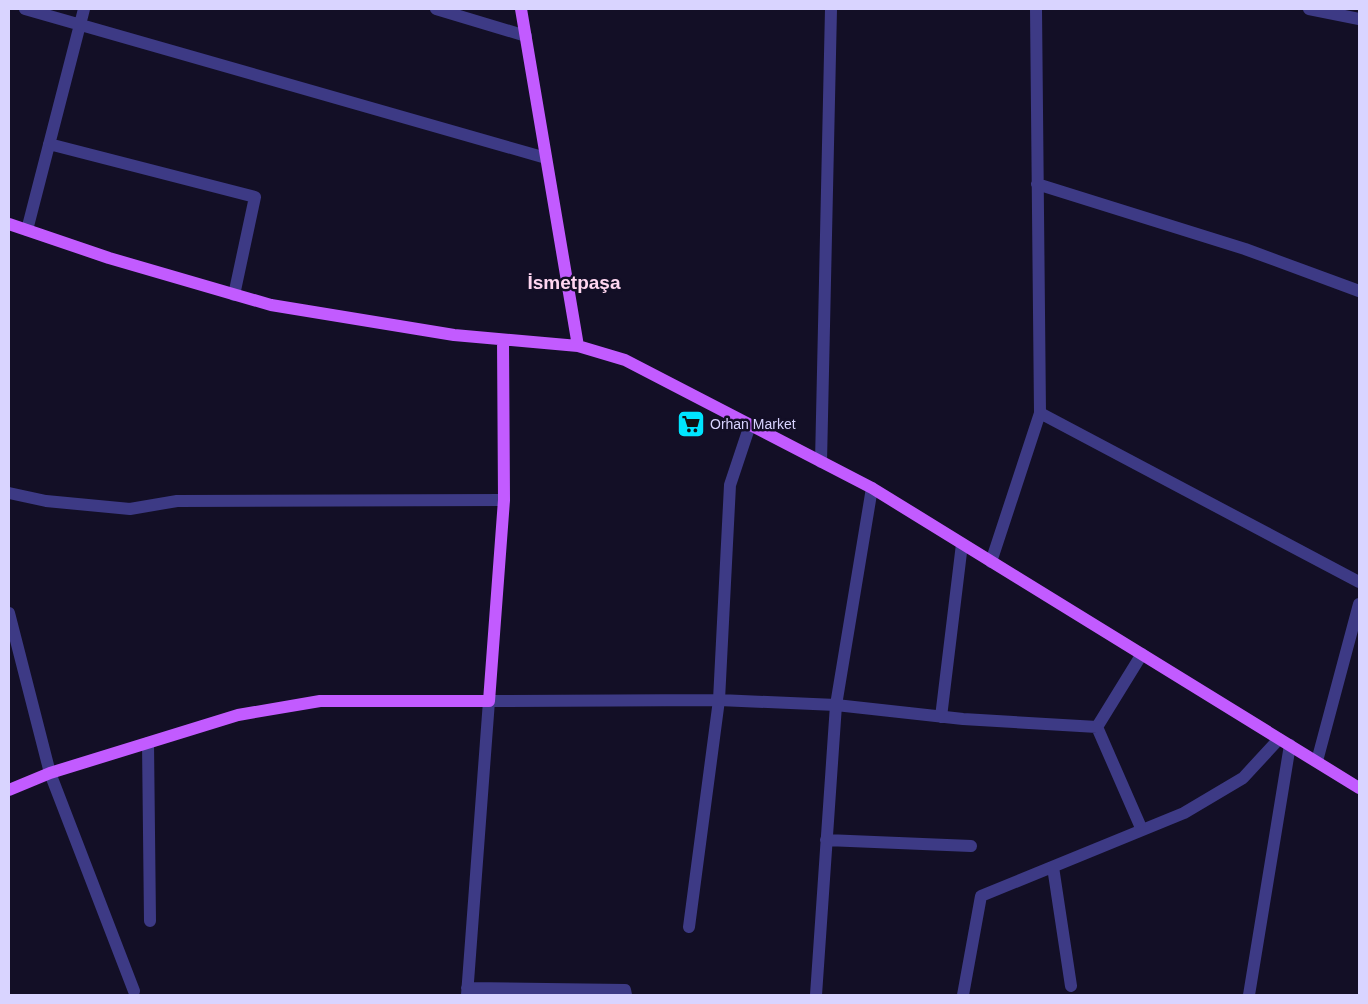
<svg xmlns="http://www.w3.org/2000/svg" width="1368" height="1004" viewBox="0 0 1368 1004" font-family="Helvetica,sans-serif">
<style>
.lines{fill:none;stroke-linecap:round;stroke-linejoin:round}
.minor{stroke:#3d3a85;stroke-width:12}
.major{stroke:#c25bff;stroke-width:12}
.labels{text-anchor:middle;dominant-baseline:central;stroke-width:5;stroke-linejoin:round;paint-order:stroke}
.poi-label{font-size:14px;fill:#d9d4ff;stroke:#130f26;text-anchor:start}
.district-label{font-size:19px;font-weight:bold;fill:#ffd6f0;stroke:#130f26}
</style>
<rect width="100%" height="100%" fill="#130f26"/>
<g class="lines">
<path class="minor" d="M25 9 546 158
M436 9 526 36
M1309 9 1359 19
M49 144 255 197 234 295
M1037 184 1245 249 1359 291
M27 230 84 9
M1040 413 1359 582
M821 462 831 9
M9 493 46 501 130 509 177 501 504 500
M991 562 1040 413 1036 9
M9 613 50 773 134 991
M941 717 962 544
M148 743 150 921
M1317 761 1359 604
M1142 830 1097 727 1142 654
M826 840 971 846
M1053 867 1071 986
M689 927 719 700 730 485 750 425
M467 988 625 990 626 995
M467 995 489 701 719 700 836 705 963 719 1097 727
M816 995 836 705 872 488
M963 995 981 896 1184 813 1243 778 1279 739
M1249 995 1290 745"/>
<path class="major" d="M521 9 578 346
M9 224 109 258 271 305 454 335 578 346 625 360 872 488 1359 788
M9 790 50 773 238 715 320 701H489L504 500 503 340"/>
</g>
<defs>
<g id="supermarket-square" transform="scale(1.4375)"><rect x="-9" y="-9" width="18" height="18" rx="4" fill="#00e5ff" stroke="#130f26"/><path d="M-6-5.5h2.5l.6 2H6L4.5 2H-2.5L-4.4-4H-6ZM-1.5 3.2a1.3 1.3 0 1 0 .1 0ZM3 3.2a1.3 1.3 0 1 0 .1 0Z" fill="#111"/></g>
</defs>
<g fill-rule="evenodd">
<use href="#supermarket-square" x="691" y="424"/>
</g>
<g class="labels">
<g class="poi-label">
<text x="710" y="424">Orhan Market</text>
</g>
<g class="district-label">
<text x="574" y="282">İsmetpaşa</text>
</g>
</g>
<rect width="1368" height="1004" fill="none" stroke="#d9d4ff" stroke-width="20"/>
</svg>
